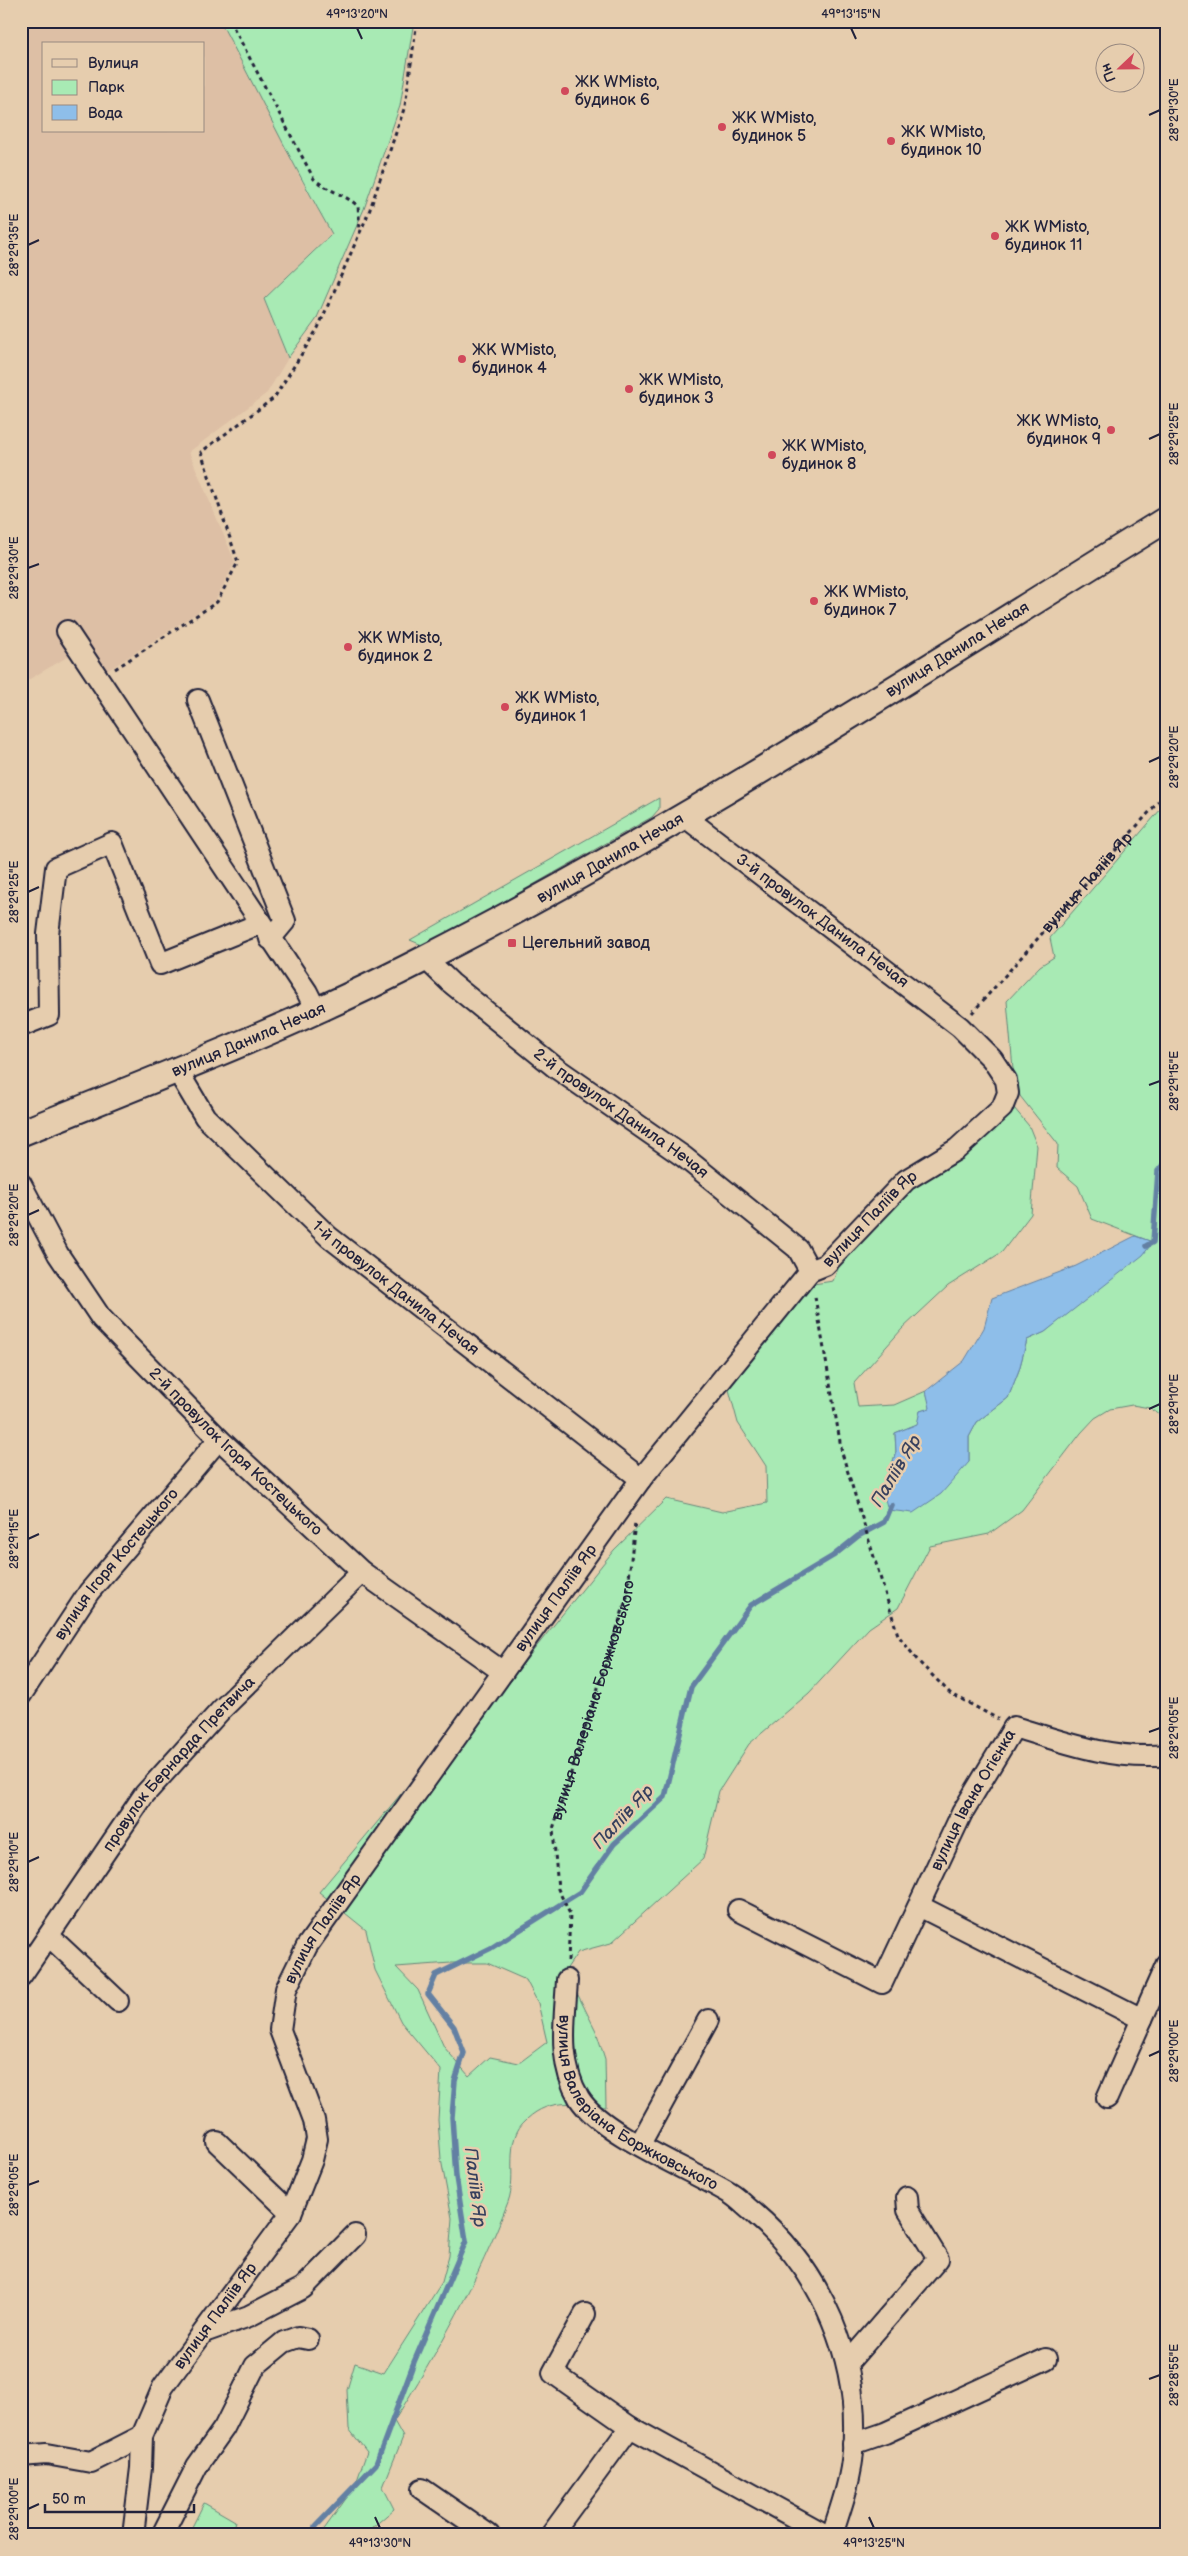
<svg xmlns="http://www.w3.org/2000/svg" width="1188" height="2556" viewBox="0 0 1188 2556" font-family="'Balsamiq Sans',sans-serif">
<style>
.built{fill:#ddbfa5;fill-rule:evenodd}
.green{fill:#a8eab4;stroke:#658678;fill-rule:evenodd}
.water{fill:#8ebee9;stroke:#6380a3}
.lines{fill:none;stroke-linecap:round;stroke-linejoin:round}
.stream{stroke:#6380a3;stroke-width:5.5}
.minor-casing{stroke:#22223b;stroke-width:24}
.major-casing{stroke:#22223b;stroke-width:29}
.path{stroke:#22223b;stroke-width:3;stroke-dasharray:4 4;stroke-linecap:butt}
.minor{stroke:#e6cdae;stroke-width:20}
.major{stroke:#e6cdae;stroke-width:25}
.ticks{fill:none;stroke:#22223b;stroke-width:2}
.poi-dot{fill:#d1495b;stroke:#e6cdae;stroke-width:2}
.labels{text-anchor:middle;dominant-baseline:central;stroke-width:5;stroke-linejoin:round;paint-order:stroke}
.poi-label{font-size:16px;fill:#22223b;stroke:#e6cdae;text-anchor:start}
.street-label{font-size:16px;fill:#22223b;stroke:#e6cdae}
.water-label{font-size:18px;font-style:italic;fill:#38415e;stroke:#e6cdae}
.neatline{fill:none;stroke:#22223b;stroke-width:2}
.ticks-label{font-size:12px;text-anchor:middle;fill:#22223b}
</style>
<rect width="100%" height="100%" fill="#e6cdae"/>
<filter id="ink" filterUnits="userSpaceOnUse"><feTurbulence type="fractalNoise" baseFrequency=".02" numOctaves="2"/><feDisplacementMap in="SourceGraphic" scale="10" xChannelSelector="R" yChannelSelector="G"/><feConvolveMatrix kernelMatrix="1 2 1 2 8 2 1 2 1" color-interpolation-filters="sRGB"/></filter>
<g filter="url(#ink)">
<path class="built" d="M21 21H220L279 132 301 180 332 234 264 299 288 358 267 393 189 452 235 562 215 601 99 676 81 649 21 684ZM44 44H204V131H44Z"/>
<path class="green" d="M220 21H414L400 106 364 209 316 320 288 358 264 299 332 234C292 164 258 92 220 21Z
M659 798V809L652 817 433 942 422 945 410 940Z
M1167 802V1420L1150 1408 1132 1405 1110 1409 1095 1418 1081 1433 1022 1510 989 1534 930 1546 898 1608 869 1628 809 1693 749 1744 719 1791 703 1859 611 1943 578 1952 559 1980 576 1991 596 2031 605 2059 606 2107C576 2104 551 2097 527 2119 502 2140 518 2176 508 2202 479 2278 438 2352 394 2421L403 2437 383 2487 394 2509 364 2535H320L355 2486 367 2452 349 2429 347 2390 355 2363 384 2373 442 2282 449 2256 452 2218 441 2159 438 2120 441 2070 401 2022 375 1970 366 1930 319 1892 415 1777 448 1757 614 1550 666 1499 722 1512 767 1503 766 1466 738 1423 728 1386 807 1285 833 1281 845 1252 908 1183 1003 1110 1014 1108 1029 1126 1037 1146 1031 1214 1002 1252 948 1286 902 1329 854 1383 858 1407 894 1405 926 1391 931 1408 920 1411 918 1424 895 1433 896 1452 883 1492 969 1462V1437L977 1422 1008 1398 1019 1370 1027 1340 1045 1332 1152 1242 1092 1219 1078 1186 1057 1168 1058 1144 1020 1096 1013 1069 1007 1001 1040 966 1054 957 1050 938ZM451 1963H487L526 1980 538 2003 547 2042 519 2063 490 2057 469 2076 444 2047 418 1990 396 1967Z
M204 2503 235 2521 231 2535H188Z"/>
<path class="water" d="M1135 1236 1153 1242 1143 1255 1045 1332 1027 1340 1019 1370 1008 1398 977 1422 969 1437V1462L941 1494 913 1513 888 1510 883 1492 896 1452 895 1433 917 1424 920 1411 930 1408 926 1391 964 1361 984 1328 992 1298 1076 1266Z"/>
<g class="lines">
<path class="stream" d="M1146 1246 1153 1242 1158 1171 1167 1160
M314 2535 316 2526 376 2464 414 2362 466 2241 456 2177 452 2117 455 2081 464 2053 454 2027 428 1994 436 1975 491 1948 580 1892 614 1844 665 1797 691 1687 751 1605 833 1556 858 1536 884 1522 891 1505"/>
<g class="minor-casing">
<g id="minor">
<path d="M67 631 307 992 316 1010"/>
<path d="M198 700 285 921 270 939"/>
<path id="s3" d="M426 959 451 983 556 1068 684 1157 798 1249 810 1271"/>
<path d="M21 1026 49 1015 48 934 56 868 112 843 160 964 259 924"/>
<path id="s4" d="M177 1070 205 1117 329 1237 641 1479"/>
<path id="s5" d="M21 1184 58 1254 101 1318 219 1439 362 1572 503 1672"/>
<path id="s6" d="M21 1695 89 1592 219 1439"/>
<path d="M919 1906 1142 2019 1167 1963"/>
<path id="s7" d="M738 1910 882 1983 962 1813 1014 1727C1063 1742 1115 1761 1167 1755"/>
<path d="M49 1936 118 2001"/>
<path id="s8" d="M21 1976 144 1795 221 1710 362 1572"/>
<path id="s9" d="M567 1980C565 2020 557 2061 579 2098 601 2134 692 2170 731 2194 739 2199 746 2207 754 2213 822 2271 861 2361 853 2451 851 2480 841 2507 832 2535"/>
<path d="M1107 2098 1142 2019"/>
<path d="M217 2142 291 2213"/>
<path d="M640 2144 708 2020"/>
<path d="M585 2314 553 2373 630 2427 826 2535"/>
<path d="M204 2332 249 2316 303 2288 355 2235"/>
<path d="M847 2364 938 2259 908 2210 907 2197"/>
<path d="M853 2444 885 2433 1046 2359"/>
<path d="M21 2456 46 2454 91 2462 142 2436"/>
<path d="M422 2489 489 2535"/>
<path id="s10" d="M133 2535 141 2468 142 2436 163 2387 291 2213 312 2160 317 2139 314 2120 280 2030 286 1989 307 1946 641 1479 810 1271 825 1265 906 1180 957 1149 1002 1108 1008 1093 1006 1080 992 1059 960 1027 684 816"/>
<path d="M162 2535 197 2466 224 2428 255 2366 284 2342 298 2337 308 2339"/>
<path d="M551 2535 630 2427"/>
</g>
</g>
<g class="major-casing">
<g id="major">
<path id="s11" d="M21 1133C157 1078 294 1026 424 959 680 829 922 670 1167 519"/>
</g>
</g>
<g class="path">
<path d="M230 21 314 179C328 191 344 194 358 206L360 230"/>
<path d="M115 669 217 602 238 562 201 452 274 398 318 328 369 212 405 106 417 21"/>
<path id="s1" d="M972 1013 1167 792"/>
<path d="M815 1297 842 1453 898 1635 918 1661 950 1693 998 1719"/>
<path id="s2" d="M568 1961 570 1914 558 1889 553 1829 627 1597 635 1522"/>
</g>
<use href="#minor" class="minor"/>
<use href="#major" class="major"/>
</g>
</g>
<path class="ticks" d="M357 28 362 39M851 28 856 39M1149 115 1160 110M28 245 39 240M1149 439 1160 434M28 568 39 564M1149 762 1160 757M28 892 39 887M1149 1085 1160 1081M28 1215 39 1210M1149 1409 1160 1404M28 1539 39 1534M1149 1732 1160 1728M28 1862 39 1857M1149 2056 1160 2051M28 2185 39 2181M1149 2379 1160 2375M28 2509 39 2504M375 2517 380 2528M869 2517 874 2528"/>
<g class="poi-dot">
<circle cx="565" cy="91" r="5"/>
<circle cx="722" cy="127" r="5"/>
<circle cx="891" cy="141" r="5"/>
<circle cx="995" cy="236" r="5"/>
<circle cx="462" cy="359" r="5"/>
<circle cx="629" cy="389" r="5"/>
<circle cx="1111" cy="430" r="5"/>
<circle cx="772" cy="455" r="5"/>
<circle cx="814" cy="601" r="5"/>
<circle cx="348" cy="647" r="5"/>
<circle cx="505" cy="707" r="5"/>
<rect x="507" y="938" width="10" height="10" rx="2.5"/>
</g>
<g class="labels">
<g class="poi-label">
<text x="575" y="82">ЖК WMisto,<tspan x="575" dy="18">будинок 6</tspan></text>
<text x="732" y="118">ЖК WMisto,<tspan x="732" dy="18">будинок 5</tspan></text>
<text x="901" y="132">ЖК WMisto,<tspan x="901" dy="18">будинок 10</tspan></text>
<text x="1005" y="227">ЖК WMisto,<tspan x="1005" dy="18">будинок 11</tspan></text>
<text x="472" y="350">ЖК WMisto,<tspan x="472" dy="18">будинок 4</tspan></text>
<text x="639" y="380">ЖК WMisto,<tspan x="639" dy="18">будинок 3</tspan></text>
<text x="1101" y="421" text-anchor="end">ЖК WMisto,<tspan x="1101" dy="18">будинок 9</tspan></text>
<text x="782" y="446">ЖК WMisto,<tspan x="782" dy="18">будинок 8</tspan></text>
<text x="824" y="592">ЖК WMisto,<tspan x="824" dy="18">будинок 7</tspan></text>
<text x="358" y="638">ЖК WMisto,<tspan x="358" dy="18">будинок 2</tspan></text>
<text x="515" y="698">ЖК WMisto,<tspan x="515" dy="18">будинок 1</tspan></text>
<text x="522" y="943">Цегельний завод</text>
</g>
<g class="street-label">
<text stroke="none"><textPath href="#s11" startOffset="1056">вулиця Данила Нечая</textPath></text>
<text stroke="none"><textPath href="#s11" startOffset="651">вулиця Данила Нечая</textPath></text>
<text stroke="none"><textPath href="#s1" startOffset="174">вулиця Паліїв Яр</textPath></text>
<text transform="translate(822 921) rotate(37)">3-й провулок Данила Нечая</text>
<text stroke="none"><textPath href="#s11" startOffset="246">вулиця Данила Нечая</textPath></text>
<text stroke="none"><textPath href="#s3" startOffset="249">2-й провулок Данила Нечая</textPath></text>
<text stroke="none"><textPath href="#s10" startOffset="1575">вулиця Паліїв Яр</textPath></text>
<text stroke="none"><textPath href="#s4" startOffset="311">1-й провулок Данила Нечая</textPath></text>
<text stroke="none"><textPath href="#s5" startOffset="346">2-й провулок Ігоря Костецького</textPath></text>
<text stroke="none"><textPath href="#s6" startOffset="162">вулиця Ігоря Костецького</textPath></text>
<text stroke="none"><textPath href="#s10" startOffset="1080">вулиця Паліїв Яр</textPath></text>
<text stroke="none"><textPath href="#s2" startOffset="270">вулиця Валеріана Боржковського</textPath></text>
<text stroke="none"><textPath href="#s8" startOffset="265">провулок Бернарда Претвича</textPath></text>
<text stroke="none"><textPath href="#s7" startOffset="366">вулиця Івана Огієнка</textPath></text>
<text stroke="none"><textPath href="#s10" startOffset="675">вулиця Паліїв Яр</textPath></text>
<text stroke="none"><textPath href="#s9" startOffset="160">вулиця Валеріана Боржковського</textPath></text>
<text stroke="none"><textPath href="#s10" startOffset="241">вулиця Паліїв Яр</textPath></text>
</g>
<g class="water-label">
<text transform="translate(896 1471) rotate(-59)">Паліїв Яр</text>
<text transform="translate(623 1817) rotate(-47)">Паліїв Яр</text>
<text transform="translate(475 2187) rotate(83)">Паліїв Яр</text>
</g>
</g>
<rect width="1188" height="2556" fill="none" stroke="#e6cdae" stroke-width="55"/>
<rect x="42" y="42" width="162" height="90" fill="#e6cdae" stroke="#988980"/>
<rect x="52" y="59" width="25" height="8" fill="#e6cdae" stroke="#988980"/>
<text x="88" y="68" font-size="15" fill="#22223b">Вулиця</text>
<rect x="52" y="80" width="25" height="15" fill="#a8eab4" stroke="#988980"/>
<text x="88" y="92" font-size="15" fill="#22223b">Парк</text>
<rect x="52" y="105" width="25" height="15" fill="#8ebee9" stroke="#988980"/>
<text x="88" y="118" font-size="15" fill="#22223b">Вода</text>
<g transform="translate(1120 68) rotate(248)"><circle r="24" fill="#e6cdae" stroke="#988980"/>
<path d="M0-4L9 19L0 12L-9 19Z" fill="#d1495b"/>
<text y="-8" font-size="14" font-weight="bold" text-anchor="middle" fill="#22223b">Пн</text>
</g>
<path d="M45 2504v8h149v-8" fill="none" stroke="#22223b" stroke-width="2.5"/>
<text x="52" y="2504" font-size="15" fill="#22223b" stroke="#e6cdae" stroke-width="4" paint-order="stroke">50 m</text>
<rect x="28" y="28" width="1132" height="2500" class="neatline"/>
<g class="ticks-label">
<text x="357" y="18">49°13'20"N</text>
<text x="851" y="18">49°13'15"N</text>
<text transform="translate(1174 110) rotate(-90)" y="4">28°29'30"E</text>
<text transform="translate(14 245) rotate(-90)" y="4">28°29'35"E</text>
<text transform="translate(1174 434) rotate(-90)" y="4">28°29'25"E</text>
<text transform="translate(14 568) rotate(-90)" y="4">28°29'30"E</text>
<text transform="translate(1174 757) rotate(-90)" y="4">28°29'20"E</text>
<text transform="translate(14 892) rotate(-90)" y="4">28°29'25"E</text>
<text transform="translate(1174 1081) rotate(-90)" y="4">28°29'15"E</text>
<text transform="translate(14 1215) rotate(-90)" y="4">28°29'20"E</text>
<text transform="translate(1174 1404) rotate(-90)" y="4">28°29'10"E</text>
<text transform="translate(14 1539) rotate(-90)" y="4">28°29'15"E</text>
<text transform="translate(1174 1728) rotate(-90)" y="4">28°29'05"E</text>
<text transform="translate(14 1862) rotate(-90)" y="4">28°29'10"E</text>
<text transform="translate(1174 2051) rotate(-90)" y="4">28°29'00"E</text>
<text transform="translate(14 2185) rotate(-90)" y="4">28°29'05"E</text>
<text transform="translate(1174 2375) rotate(-90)" y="4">28°28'55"E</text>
<text transform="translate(14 2509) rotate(-90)" y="4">28°29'00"E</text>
<text x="380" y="2547">49°13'30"N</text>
<text x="874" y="2547">49°13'25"N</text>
</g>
</svg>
